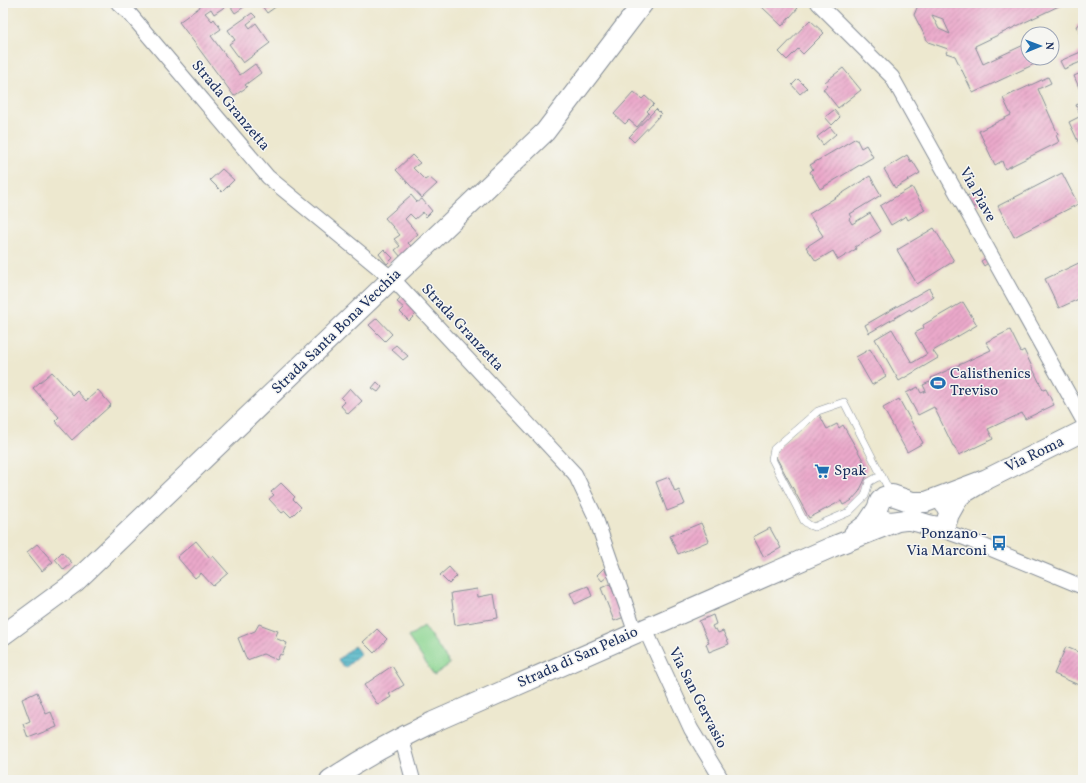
<svg xmlns="http://www.w3.org/2000/svg" width="1086" height="783" viewBox="0 0 1086 783" font-family="Vollkorn,serif">
<style>
.green{fill:#8cd591;stroke:#548278}
.water{fill:url(#water-rules);stroke:#307090}
.building{fill:url(#building-hatch);fill-rule:evenodd}
.lines{fill:none;stroke-linecap:round;stroke-linejoin:round}
.lane-casing{stroke:#848c96;stroke-width:8}
.street-casing{stroke:#848c96;stroke-width:16}
.secondary-casing{stroke:#848c96;stroke-width:22}
.lane{stroke:#fff;stroke-width:7}
.street{stroke:#fff;stroke-width:14}
.secondary{stroke:#fff;stroke-width:20}
.labels{text-anchor:middle;dominant-baseline:central;stroke-width:3;stroke-linejoin:round;paint-order:stroke}
.street-label{font-size:15px;fill:#1b2f5e;stroke:#f6f6f2}
.poi-label{font-size:15px;fill:#1b2f5e;stroke:#f6f6f2;text-anchor:start}
</style>
<defs>
<pattern id="water-rules" width="6" height="5" patternUnits="userSpaceOnUse"><rect width="6" height="5" fill="#45b0c3"/><path d="M0 2.5h6" fill="none" stroke="#3990a2"/></pattern>
<pattern id="building-hatch" width="6" height="6" patternUnits="userSpaceOnUse"><rect width="6" height="6" fill="#eba9ca"/><path d="M-1 1l2-2M0 6l6-6M5 7l2-2" fill="none" stroke="#be8aa7"/></pattern>
</defs>
<rect width="100%" height="100%" fill="#f6f6f2"/>
<filter id="ink" filterUnits="userSpaceOnUse"><feTurbulence type="fractalNoise" baseFrequency=".025" numOctaves="2"/><feDisplacementMap in="SourceGraphic" scale="8" xChannelSelector="R" yChannelSelector="G"/><feConvolveMatrix kernelMatrix="1 2 1 2 8 2 1 2 1" color-interpolation-filters="sRGB"/></filter>
<filter id="wash" filterUnits="userSpaceOnUse"><feTurbulence type="fractalNoise" baseFrequency=".012" numOctaves="4" result="noise"/><feDisplacementMap in="SourceGraphic" scale="16" xChannelSelector="R" yChannelSelector="G"/><feGaussianBlur stdDeviation="0.9" result="paint"/><feColorMatrix in="noise" values="0 0 0 0 0 0 0 0 0 0 0 0 0 0 0 0 0 1.4 0 .05"/><feComposite in="paint" operator="in"/></filter>
<g filter="url(#wash)">
<rect width="100%" height="100%" fill="#ede8cf"/>
<path class="green" d="M424 626 450 664 434 675 408 637Z"/>
<path class="water" d="M354 646 361 654 345 668 338 660Z"/>
<g id="blocks">
<path class="building" d="M201 3H250L235 13 229 4 214 14 211 9 205 13 212 21 214 19 221 29 211 36 240 75 255 64 261 73 245 85 247 87 234 96 179 22 200 7 199 4Z
M267 3H281L267 13 262 6Z
M767 3H792L798 8 782 26 762 7Z
M919 3H1065L975 46 983 64 1028 43V58H1040L1041 61 973 93 955 56 946 53 948 49 928 42 914 15ZM932 15 943 19 950 34 939 29Z
M252 13 256 17 247 24 250 28 256 23 270 43 243 63 229 44 235 40 228 30Z
M810 20 824 33 803 54 798 49 787 60 779 52Z
M1083 23V41L1076 26Z
M1083 51V61L1064 69 1060 61Z
M843 68 861 90 838 108 823 89 828 85 825 82Z
M1083 72V91L1081 92 1074 76Z
M1048 77 1051 83 1038 89 1058 134 1056 135 1059 142 1005 169 1002 161 995 165 979 131 1011 115 1003 98Z
M798 79 807 88 800 94 792 85Z
M634 92 642 99 645 96 654 104 647 111 649 113 637 127 629 120 625 124 614 114Z
M1083 102V152L1069 122 1081 116 1076 105Z
M656 109 661 114 634 142 629 137Z
M834 110 840 117 832 125 825 117Z
M830 127 836 134 823 145 817 137Z
M856 138 861 148 866 145 873 157 820 189 810 172 813 169 810 165Z
M412 155 420 163 413 168 425 180 429 177 437 184 422 198 396 170Z
M907 155 911 162 912 160 920 173 895 188 884 169Z
M222 169 234 180 222 192 210 180Z
M1062 173 1078 204 1014 237 998 206Z
M870 176 881 195 850 214 852 217 849 219 852 224 870 213 881 231 855 247 856 249 838 260 833 251 816 261 806 247 823 236 809 214Z
M912 187 925 210 908 220 906 216 891 225 880 206Z
M975 192 981 203 973 207 967 196Z
M411 195 417 202 422 199 432 211 426 217 423 212 415 219 410 214 405 219 418 234 408 243 412 247 401 257 395 250 400 246 394 239 400 235 385 218Z
M934 228 954 261 917 284 897 250Z
M384 249 393 258 387 264 379 254Z
M986 258 988 263 984 266 981 261Z
M1083 261V297L1059 308 1045 279Z
M929 288 934 297 911 311 910 309 869 333 865 325Z
M404 295 419 311 409 321 400 312 404 308 397 302Z
M963 302 977 325 933 351 938 358 899 381 875 339 892 329 912 363 927 354 915 333 924 328 923 325Z
M377 318 392 334 385 341 369 325Z
M1010 330 1021 352 1024 350 1043 390 1046 389 1054 405 1025 419 1022 413 988 429 993 439 959 455 954 446H953L934 407 918 415 906 393 918 387 921 393 926 391 923 385 932 381 931 378 991 350 986 342Z
M396 345 408 356 403 360 391 349Z
M870 349 886 376 872 385 856 357Z
M52 372 73 395 77 391 86 401 98 390 111 405 72 440 55 421 59 417 33 388Z
M377 382 382 387 378 392 372 388Z
M350 388 362 401 348 414 341 406 345 402 341 398Z
M899 399 923 443 907 452 883 408Z
M819 414 827 429 837 424 839 428 843 425 867 467 866 477 859 492 851 501 843 505 841 501 809 518 776 457 777 449Z
M669 477 675 492 679 490 685 504 667 511 656 482Z
M281 483 295 497 293 499 301 507 291 517 285 511 282 513 269 499 274 495 271 492Z
M701 523 709 541 678 554 670 536Z
M770 528 781 548 764 557 753 537Z
M196 541 210 558 213 556 228 573 213 586 201 573 195 578 177 557Z
M37 544 53 562 42 571 27 552Z
M62 552 72 563 64 570 55 559Z
M449 567 457 576 449 584 440 575Z
M604 568 608 576 602 581 597 575Z
M610 584 624 617 614 621 601 588Z
M588 586 592 596 575 604 570 593Z
M477 589 478 597 494 594 498 618 455 625 451 593Z
M713 615 716 624 712 626 714 630 716 629 718 633 723 631 729 644 709 652 706 644 709 643 699 621Z
M259 624 278 631 275 638 287 643 282 655 280 654 277 660 263 654 247 660 238 638 255 631Z
M377 629 387 639 374 653 363 642Z
M1066 647 1083 654V687L1054 674Z
M392 666 404 685 389 694 391 697 378 705 364 685Z
M37 692 46 714 51 712 57 727 28 738 23 724 30 721 22 699Z"/>
</g>
</g>
<g filter="url(#ink)">
<use href="#blocks" fill-opacity="0" stroke="#848c96" stroke-width="1"/>
<g class="lines">
<g class="lane-casing">
<path id="lane" d="M882 476 876 478 869 482 865 496 849 512 814 527 809 525 804 521 772 459 774 449 818 411 844 402 891 494"/>
</g>
<g class="street-casing">
<path id="street" d="M118 3 130 14 268 177 385 273 393 279 575 474 595 516 636 634
M818 3 892 77 1083 420
M933 527 967 539 1083 587
M645 629 691 729 722 780
M401 736 413 780"/>
</g>
<g class="secondary-casing">
<path id="secondary" d="M949 514 958 498 962 494 987 479 1083 431
M883 520C891 524 899 520 907 520 921 519 943 537 948 517 950 512 947 507 944 503
M854 534 867 524 877 509 880 501 884 497 892 495 912 502H926L987 479
M3 635 75 582 545 132 643 3
M330 780C363 758 397 739 433 722L832 547 895 522"/>
</g>
<use href="#lane" class="lane"/>
<use href="#street" class="street"/>
<use href="#secondary" class="secondary"/>
</g>
</g>
<defs>
<g id="stadium-bare" transform="scale(1.2)"><path d="M0-5a6.5 5 0 1 0 0 10a6.5 5 0 1 0 0-10ZM-3.5-1.8h7v3.6h-7Z" fill="#1f6fb2" stroke="#f6f6f2" stroke-width="2.5" paint-order="stroke"/></g>
<g id="supermarket-bare" transform="scale(1.2)"><path d="M-6-5.5h2.5l.6 2H6L4.5 2H-2.5L-4.4-4H-6ZM-1.5 3.2a1.3 1.3 0 1 0 .1 0ZM3 3.2a1.3 1.3 0 1 0 .1 0Z" fill="#1f6fb2" stroke="#f6f6f2" stroke-width="2.5" paint-order="stroke"/></g>
<g id="bus-bare" transform="scale(1.2)"><path d="M-5-6H5V4H4V6H2V4H-2V6H-4V4H-5ZM-3.5-4V0h7V-4ZM-3.5 1.2v1.5H-2V1.2ZM2 1.2v1.5H3.5V1.2Z" fill="#1f6fb2" stroke="#f6f6f2" stroke-width="2.5" paint-order="stroke"/></g>
</defs>
<g fill-rule="evenodd">
<use href="#stadium-bare" x="938" y="383"/>
<use href="#supermarket-bare" x="822" y="471"/>
<use href="#bus-bare" x="999" y="543"/>
</g>
<g class="labels">
<g class="street-label">
<text transform="translate(230 106) rotate(50)">Strada Granzetta</text>
<text transform="translate(977 195) rotate(61)">Via Piave</text>
<text transform="translate(462 328) rotate(47)">Strada Granzetta</text>
<text transform="translate(337 332) rotate(-44)">Strada Santa Bona Vecchia</text>
<text transform="translate(1035 455) rotate(-26)">Via Roma</text>
<text transform="translate(578 658) rotate(-24)">Strada di San Pelaio</text>
<text transform="translate(697 698) rotate(63)">Via San Gervasio</text>
</g>
<g class="poi-label">
<text x="950" y="374">Calisthenics<tspan x="950" dy="17">Treviso</tspan></text>
<text x="834" y="471">Spak</text>
<text x="987" y="534" text-anchor="end">Ponzano -<tspan x="987" dy="17">Via Marconi</tspan></text>
</g>
</g>
<rect width="1086" height="783" fill="none" stroke="#f6f6f2" stroke-width="16"/>
<g transform="translate(1040 46) rotate(89)"><circle r="19" fill="#f6f6f2" stroke="#9ea6b7"/>
<path d="M0-3L7 15L0 10L-7 15Z" fill="#1f6fb2"/>
<text y="-6" font-size="11" font-weight="bold" text-anchor="middle" fill="#1b2f5e">N</text>
</g>
</svg>
